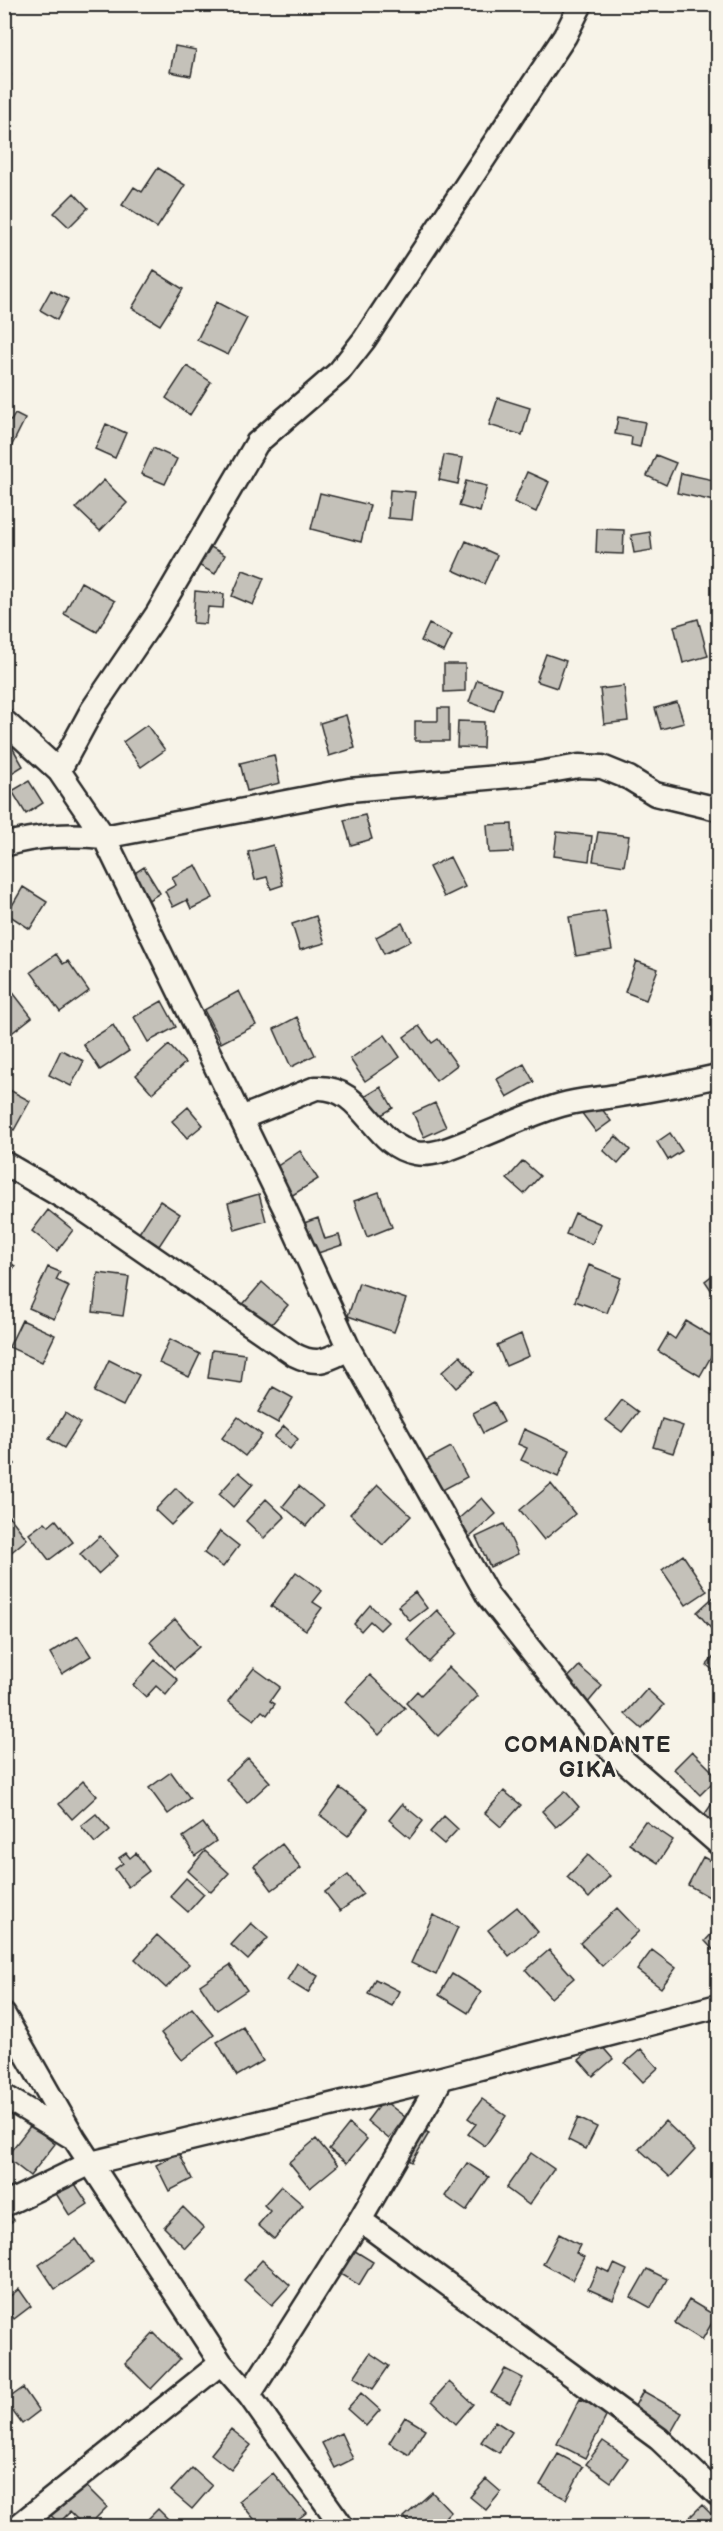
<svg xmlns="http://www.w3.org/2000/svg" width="723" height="2531" viewBox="0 0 723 2531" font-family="'Balsamiq Sans',sans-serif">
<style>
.building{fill:#c4c1b9;stroke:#2b2b2b;stroke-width:1.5}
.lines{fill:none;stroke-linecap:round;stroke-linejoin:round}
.street-casing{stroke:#2b2b2b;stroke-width:27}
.street{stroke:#f7f3e8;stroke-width:22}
.labels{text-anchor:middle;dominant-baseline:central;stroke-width:4.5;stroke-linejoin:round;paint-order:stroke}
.district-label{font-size:22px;font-weight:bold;letter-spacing:1.5px;fill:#2b2b2b;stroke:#f7f3e8}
</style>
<rect width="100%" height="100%" fill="#f7f3e8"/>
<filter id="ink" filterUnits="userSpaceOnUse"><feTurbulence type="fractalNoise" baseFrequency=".0167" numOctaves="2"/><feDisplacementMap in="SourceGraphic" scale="12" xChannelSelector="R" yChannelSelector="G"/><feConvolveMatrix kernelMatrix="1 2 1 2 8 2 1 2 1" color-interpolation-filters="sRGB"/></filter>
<g filter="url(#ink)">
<path class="building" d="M175 46 196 50 191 76 170 72Z
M4 70 11 75 4 84Z
M158 168 185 185 157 228 122 205 134 187 142 192Z
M74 193 88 208 69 227 54 213Z
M154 271 183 289 160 325 132 308Z
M51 290 68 299 57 320 40 310Z
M216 302 247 318 228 355 197 340Z
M187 366 211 382 190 415 166 398Z
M498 398 530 408 522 435 489 425Z
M15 414 25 419 10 449 4 446V417L11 421Z
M618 417 645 422 640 447 631 445 632 437 615 434Z
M106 424 126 433 115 458 95 449Z
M153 448 177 459 165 484 141 474Z
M444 455 463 458 458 484 439 480Z
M656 455 676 463 666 485 647 476Z
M527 472 549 482 536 512 514 502Z
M681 473 718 481 714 501 677 493Z
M104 480 127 503 100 531 76 508Z
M466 481 487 486 480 512 459 506Z
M390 490 415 492 412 520 388 518Z
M320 493 370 505 361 542 311 529Z
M597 529 624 530 623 554 596 553Z
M650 532 652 550 634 553 631 535Z
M466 541 497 555 484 584 453 570Z
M202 542 225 555 215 574 191 561Z
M243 570 264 578 253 605 232 596Z
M81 582 115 601 97 632 64 614Z
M195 591 224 594 223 608 208 607 206 624 193 623Z
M698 619 708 656 683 663 674 626Z
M429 624 452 635 444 652 421 641Z
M546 654 566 661 557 688 536 681Z
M444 664H465V691L444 692Z
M477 680 502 688 494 711 469 702Z
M624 686 628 721 604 724 600 689Z
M677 702 684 723 661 729 655 708Z
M438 708H449V741H415V721H438Z
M346 715 355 748 329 756 320 723Z
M458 721 484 722 483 748 457 747Z
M147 725 165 750 141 767 123 742Z
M12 747 23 766 4 778V752Z
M274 755 280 783 247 791 240 763Z
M29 781 43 803 26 814 12 791Z
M365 815 372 839 351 845 344 820Z
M512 824 513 852 489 853 487 825Z
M557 832 592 836 589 861 554 856Z
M598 832 629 836 624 866 593 861Z
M273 845 283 885 271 889 267 877 255 880 248 852Z
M450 857 465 887 444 897 429 867Z
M716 861H718V897H714Z
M196 865 213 898 191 909 187 900 173 907 165 891 176 885 172 877Z
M144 867 160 893 139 906 124 880Z
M23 887 47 902 30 929 7 914Z
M605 911 612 950 576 956 569 917Z
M316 916 325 943 300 950 292 924Z
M402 923 411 941 384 954 376 937Z
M56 954 63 964 68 961 89 991 60 1012 31 972Z
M636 961 658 969 646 1000 625 992Z
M11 990 32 1017 4 1039V995Z
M239 991 256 1025 221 1043 204 1010Z
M162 1001 176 1027 148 1042 134 1017Z
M297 1017 315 1055 291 1067 274 1029Z
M113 1025 129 1051 100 1070 83 1044Z
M419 1026 432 1043 438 1039 457 1065 436 1081 404 1037Z
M385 1035 400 1057 365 1081 350 1059Z
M169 1045 185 1063 152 1093 136 1075Z
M61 1050 84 1061 71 1086 49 1075Z
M524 1064 534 1082 507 1097 497 1079Z
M4 1087 30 1101 14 1130 4 1125Z
M381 1087 393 1108 373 1120 361 1099Z
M596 1101 611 1121 596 1132 581 1112Z
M435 1103 446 1127 424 1137 413 1113Z
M188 1107 203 1125 187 1138 172 1121Z
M670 1133 682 1151 668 1160 657 1142Z
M616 1136 630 1150 618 1164 603 1150Z
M300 1151 318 1179 288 1198 270 1171Z
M523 1161 540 1176 524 1194 507 1179Z
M379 1192 392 1227 367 1237 354 1201Z
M259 1194 266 1221 235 1230 228 1203Z
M160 1201 180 1214 159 1246 139 1233Z
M48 1210 73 1230 57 1251 32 1231Z
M575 1213 601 1224 592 1244 566 1234Z
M318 1218 325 1239 339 1235 342 1245 315 1254 304 1223Z
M4 1259 15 1266 4 1281Z
M589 1265 621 1278 607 1313 575 1301Z
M48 1267 60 1272 56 1280 69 1286 54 1319 29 1308Z
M718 1271V1300L705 1281Z
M98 1273 129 1277 123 1316 93 1312Z
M262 1282 288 1305 265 1332 239 1309Z
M359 1283 406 1299 394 1332 348 1316Z
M22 1320 55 1335 42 1362 9 1347Z
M686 1321 718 1340V1344L700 1376 658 1351 668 1334 675 1339Z
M521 1334 529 1356 506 1366 497 1345Z
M170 1339 200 1354 189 1377 159 1363Z
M212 1350 245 1354 241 1383 208 1378Z
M460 1356 474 1372 456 1388 442 1372Z
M109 1360 139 1375 123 1406 94 1392Z
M273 1387 293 1398 278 1423 258 1412Z
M622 1400 638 1412 622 1432 606 1420Z
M494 1402 504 1422 483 1433 473 1413Z
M65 1413 80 1423 64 1448 49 1439Z
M238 1417 262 1435 245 1456 222 1438Z
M662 1419 683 1426 673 1453 653 1447Z
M284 1426 298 1439 290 1449 274 1437Z
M524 1429 570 1450 558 1477 521 1460 527 1448 518 1444Z
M451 1447 467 1477 437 1493 421 1463Z
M4 1454 15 1464 4 1474Z
M239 1472 253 1484 233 1507 219 1494Z
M551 1484 575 1514 544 1540 520 1510Z
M378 1485 411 1516 383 1545 350 1514Z
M299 1486 323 1506 306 1526 283 1506Z
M176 1488 192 1504 171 1525 155 1510Z
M482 1498 496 1514 470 1537 456 1521Z
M266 1499 285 1517 264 1538 246 1521Z
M9 1516 27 1539 8 1555 4 1551V1520Z
M56 1520 73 1542 49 1560 29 1534 45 1522 49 1526Z
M504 1524 518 1554 490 1567 476 1537Z
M220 1531 239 1546 223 1567 204 1553Z
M100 1536 118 1556 98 1574 80 1554Z
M683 1555 707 1591 686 1605 662 1570Z
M296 1572 322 1591 313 1602 322 1608 306 1630 271 1606Z
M415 1592 427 1608 410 1621 398 1606Z
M718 1593V1627L713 1631 697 1612Z
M370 1605 388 1622 380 1630 370 1621 361 1631 354 1624Z
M437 1610 458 1633 429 1662 407 1639Z
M175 1619 199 1647 174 1669 150 1642Z
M78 1636 91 1656 62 1674 50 1653Z
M718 1652V1675L707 1665Z
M155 1660 178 1680 166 1695 156 1686 146 1697 133 1685Z
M579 1666 602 1686 586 1705 562 1684Z
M449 1667 478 1696 438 1736 406 1703 417 1691 421 1695Z
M254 1668 280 1687 270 1701 275 1704 267 1715 262 1711 254 1720 228 1701Z
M370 1675 405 1708 379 1735 345 1702Z
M647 1689 664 1705 642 1729 625 1714Z
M692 1751 718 1777 700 1795 674 1769Z
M248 1758 270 1782 247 1803 226 1779Z
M171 1772 190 1798 168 1814 149 1788Z
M83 1781 97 1796 72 1819 59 1804Z
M340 1788 368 1809 348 1836 320 1815Z
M504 1791 521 1805 501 1827 485 1813Z
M565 1791 579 1807 556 1827 542 1811Z
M718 1795V1830L702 1818Z
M402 1804 423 1821 410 1838 389 1820Z
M96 1814 110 1830 95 1843 81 1826Z
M444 1816 458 1829 444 1844 430 1832Z
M645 1821 673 1840 658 1863 629 1844Z
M203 1823 216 1841 195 1856 183 1837Z
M282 1844 301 1868 272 1890 254 1866Z
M205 1851 229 1873 211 1892 188 1871Z
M126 1853 130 1858 136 1853 149 1871 128 1887 115 1869 123 1863 119 1858Z
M588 1855 610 1876 589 1898 567 1877Z
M703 1857 718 1865V1902L688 1885Z
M348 1875 363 1894 340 1911 325 1892Z
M186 1878 204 1894 188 1912 170 1896Z
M517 1907 538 1932 509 1956 488 1930Z
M617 1908 639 1931 602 1966 580 1943Z
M433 1915 458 1927 436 1975 411 1963Z
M251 1923 268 1938 248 1960 231 1945Z
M718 1927V1955L705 1941Z
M157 1935 189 1964 166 1988 135 1959Z
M549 1950 574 1978 551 1998 526 1970Z
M652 1950 676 1968 661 1988 637 1970Z
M297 1963 318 1976 308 1993 287 1980Z
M230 1965 247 1990 217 2010 200 1985Z
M452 1974 481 1992 468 2013 439 1995Z
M375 1979 399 1991 392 2006 368 1994Z
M192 2008 214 2035 182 2060 161 2033Z
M243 2027 263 2061 237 2076 217 2042Z
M599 2043 613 2059 593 2076 579 2060Z
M641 2049 658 2068 643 2082 625 2063Z
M482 2099 506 2116 485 2146 468 2134 476 2124 468 2118Z
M383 2100 405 2117 389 2139 367 2121Z
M578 2118 597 2127 586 2149 568 2140Z
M665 2121 695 2150 670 2177 639 2149Z
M409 2122 429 2133 412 2162 392 2150Z
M349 2124 367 2139 347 2163 329 2149Z
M31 2125 55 2144 30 2176 6 2157Z
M316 2139 338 2165 310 2188 289 2162Z
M179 2153 192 2179 169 2191 156 2165Z
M531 2153 554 2169 529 2205 506 2188Z
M467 2163 489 2177 466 2211 445 2196Z
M70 2176 88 2204 70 2216 52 2187Z
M281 2186 303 2205 274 2239 258 2225 270 2211 264 2205Z
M4 2206 14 2220 4 2227Z
M183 2207 204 2228 185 2248 164 2227Z
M559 2234 580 2245 576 2253 584 2257 572 2280 543 2264Z
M76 2239 93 2263 55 2289 39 2265Z
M347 2246 373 2262 359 2285 333 2270Z
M262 2260 290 2285 272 2305 244 2280Z
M614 2264 627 2270 613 2300 588 2289 598 2267 610 2273Z
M647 2269 667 2279 651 2308 631 2297Z
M19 2289 31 2306 14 2319 4 2306V2301Z
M689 2300 716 2316 702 2340 675 2323Z
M154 2333 180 2359 151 2389 125 2363Z
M370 2353 389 2366 373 2389 354 2377Z
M505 2369 523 2378 510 2403 491 2393Z
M449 2382 473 2404 456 2424 432 2401Z
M23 2388 39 2411 22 2424 5 2401Z
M643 2391 682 2413 669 2436 630 2415Z
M361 2393 380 2410 366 2426 347 2409Z
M580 2399 608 2413 585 2458 557 2444Z
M405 2417 425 2429 409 2455 389 2443Z
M495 2421 512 2432 499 2453 481 2442Z
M231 2429 251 2445 231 2470 211 2454Z
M341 2433 353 2459 335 2468 322 2443Z
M603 2441 628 2458 611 2482 586 2464Z
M558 2454 583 2467 566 2499 540 2485Z
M192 2468 212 2486 192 2509 171 2491Z
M273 2473 306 2513 289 2526H260L239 2501Z
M78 2478 107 2507 88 2526H84L70 2512 59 2523 46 2511Z
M486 2479 501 2492 486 2510 470 2497Z
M432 2492 451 2512 446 2517 453 2524 450 2526H413L404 2517Z
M702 2505 718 2521 714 2526H681Z
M158 2509 175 2526H141Z"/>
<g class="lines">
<g class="street-casing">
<path id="street" d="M4 721 59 771 104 837 284 1207 349 1349 488 1596 607 1746 718 1843
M59 771 92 710 157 614 257 443 339 372 364 340 565 36 581 4
M4 845C38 835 69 834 104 837L349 790 533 774 579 766 602 767 629 778 655 794 718 809
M241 1118 316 1088C364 1085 372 1146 415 1153 435 1157 458 1145 476 1138 504 1127 533 1113 561 1105 578 1100 598 1099 615 1096 650 1090 684 1084 718 1076
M4 1163 80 1207 295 1355C319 1367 328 1359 349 1349
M4 2015 74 2138 221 2363 249 2395 342 2526
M4 2096 70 2136
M4 2205 91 2163 442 2078 718 2006
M360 2220 659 2439 718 2495
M249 2395 360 2220 442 2078
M18 2526 221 2363"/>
</g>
<use href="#street" class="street"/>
</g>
</g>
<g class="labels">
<g class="district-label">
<text x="588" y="1745">COMANDANTE<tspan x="588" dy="25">GIKA</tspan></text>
</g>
</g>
<rect width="723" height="2531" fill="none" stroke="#f7f3e8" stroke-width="24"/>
<rect x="12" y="12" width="699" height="2507" fill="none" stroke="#2b2b2b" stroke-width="2" filter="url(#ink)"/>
</svg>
